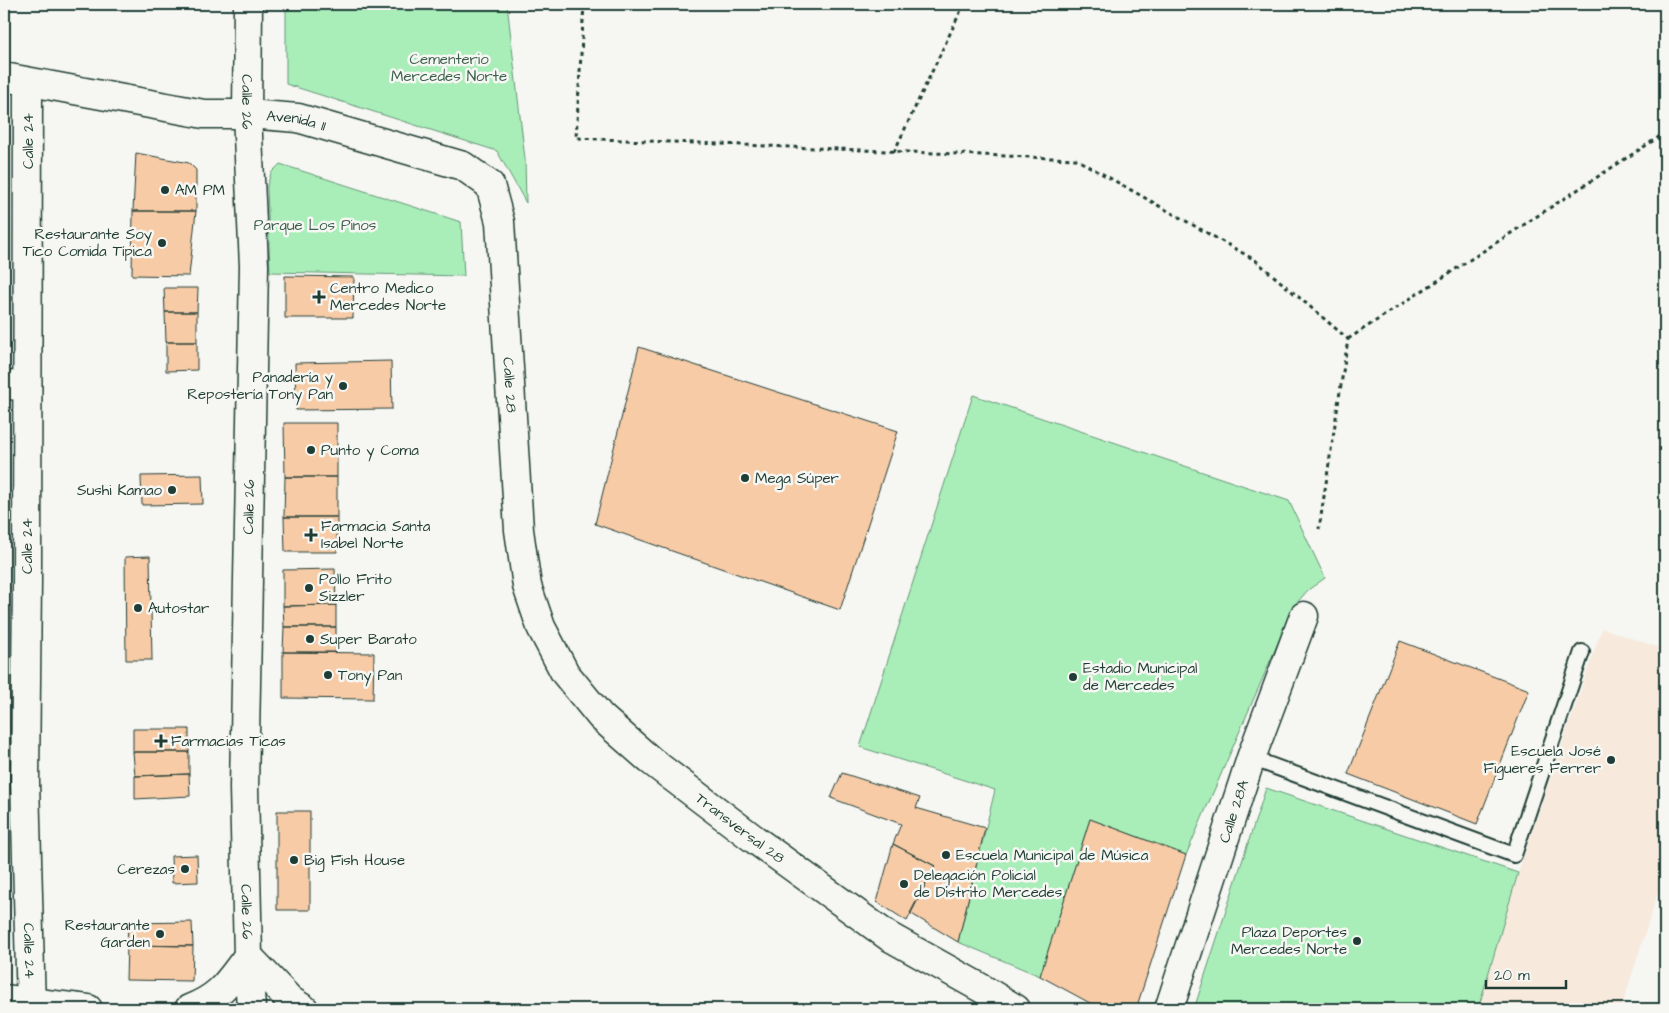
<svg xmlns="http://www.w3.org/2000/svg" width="1669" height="1013" viewBox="0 0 1669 1013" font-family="'Architects Daughter',sans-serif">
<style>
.built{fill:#f7e9dc}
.green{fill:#a9eeb9;stroke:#649676}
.building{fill:#f8cba7;stroke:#1f3d34}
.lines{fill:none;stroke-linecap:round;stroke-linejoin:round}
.lane-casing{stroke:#1f3d34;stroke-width:18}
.street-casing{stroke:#1f3d34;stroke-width:31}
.path{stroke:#1f3d34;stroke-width:3;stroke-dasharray:4 4;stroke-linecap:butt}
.lane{stroke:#f6f6f2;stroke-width:14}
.street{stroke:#f6f6f2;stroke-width:28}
.poi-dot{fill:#1f3d34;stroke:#f6f6f2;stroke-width:2}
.labels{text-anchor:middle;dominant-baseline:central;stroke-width:5;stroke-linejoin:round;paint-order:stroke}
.park-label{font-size:15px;fill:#3b604f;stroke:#f6f6f2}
.street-label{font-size:15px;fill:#1f3d34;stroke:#f6f6f2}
.poi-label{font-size:15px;fill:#1f3d34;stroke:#f6f6f2;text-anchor:start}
</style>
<rect width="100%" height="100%" fill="#f6f6f2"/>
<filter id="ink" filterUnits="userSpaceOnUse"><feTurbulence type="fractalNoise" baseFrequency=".02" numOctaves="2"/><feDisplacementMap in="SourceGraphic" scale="10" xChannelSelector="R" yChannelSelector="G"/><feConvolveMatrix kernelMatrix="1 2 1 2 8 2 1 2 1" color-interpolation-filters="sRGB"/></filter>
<g filter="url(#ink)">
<path class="built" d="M1602 628 1665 650V870L1621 1009H1478L1518 873Z"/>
<path class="green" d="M286 4H507L525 159 526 203 497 151 286 84Z
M280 164 461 222 464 276 270 272 267 186 271 173Z
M973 395 1289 501 1325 578 1308 590 1294 606 1186 855 1090 819 1040 976 958 942 995 790 860 747Z
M1266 788 1518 873 1478 1009H1194Z"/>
<path class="building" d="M136 153 189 163 196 170V211H133Z
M133 211H196L189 276 132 275Z
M285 276 354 277 353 318H285Z
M164 288H198L197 312H165Z
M165 312H197V342H166Z
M166 342H197V370L166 371Z
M639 347 898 431 840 610 595 524Z
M391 361 392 409 296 410 295 363Z
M284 423H337V477H285Z
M202 475 203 504 142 505 141 476Z
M285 477H337V517H284Z
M284 517H337V552H285Z
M150 556 152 660H126L125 557Z
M335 569 336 605 283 606V570Z
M336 605V627H284L283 606Z
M284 627H336V652H283Z
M1400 641 1529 690 1477 824 1348 774Z
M283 652 374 653 373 699 283 698Z
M133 729H189V752H133Z
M133 752H189V774L135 776Z
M842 773 920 798 916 808 985 828 958 942 910 913 935 866 893 844 901 824 831 798Z
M189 774 190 796 135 799V776Z
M277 811H310V910H277Z
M1090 819 1186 855 1136 1009H1101L1040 976Z
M893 844 935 866 907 921 877 902Z
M197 855 198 882 172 883 171 856Z
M192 922 193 946 127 945 128 923Z
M127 945 193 946 192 981 126 980Z"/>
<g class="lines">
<g class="lane-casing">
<path id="lane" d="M1251 758 1514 855 1582 652"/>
</g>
<g class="street-casing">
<g id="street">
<path id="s1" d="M248 4 247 114 254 266 244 788 248 956 251 1009"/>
<path id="s2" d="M4 77 204 114H247L298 118 463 166 490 185 500 222 519 530 527 586 541 627 565 673 601 717 650 760 754 839 888 936 981 988 1016 1009"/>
<path id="s3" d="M28 83 27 581 25 782 31 1009"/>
<path d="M4 385 27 386"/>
<path d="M4 999 88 1009"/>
<path d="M189 1009C221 997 228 982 248 956L290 1000 304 1009"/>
<path id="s4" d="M1169 1009 1251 758 1304 616"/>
</g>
</g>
<path class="path" d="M584 4 576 138 1076 159 1255 260 1348 339 1319 529
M894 152 964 4
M1348 339 1665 133"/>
<use href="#lane" class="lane"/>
<use href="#street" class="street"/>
</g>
</g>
<g class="poi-dot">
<circle cx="165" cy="190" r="5"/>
<circle cx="162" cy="243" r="5"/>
<path d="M316.5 289.5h5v5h5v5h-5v5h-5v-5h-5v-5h5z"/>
<circle cx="343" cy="386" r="5"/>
<circle cx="311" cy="450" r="5"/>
<circle cx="745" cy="478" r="5"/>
<circle cx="172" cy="490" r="5"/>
<path d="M308.5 527.5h5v5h5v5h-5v5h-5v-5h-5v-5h5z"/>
<circle cx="309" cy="588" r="5"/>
<circle cx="138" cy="608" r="5"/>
<circle cx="310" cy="639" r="5"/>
<circle cx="328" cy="675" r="5"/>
<circle cx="1073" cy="677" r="5"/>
<path d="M158.5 733.5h5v5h5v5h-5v5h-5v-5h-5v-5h5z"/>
<circle cx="1611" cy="760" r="5"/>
<circle cx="946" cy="855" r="5"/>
<circle cx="294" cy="860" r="5"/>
<circle cx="185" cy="869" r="5"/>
<circle cx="904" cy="884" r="5"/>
<circle cx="160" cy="934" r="5"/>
<circle cx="1357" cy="941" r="5"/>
</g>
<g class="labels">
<g class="park-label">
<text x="449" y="59">Cementerio<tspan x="449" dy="17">Mercedes Norte</tspan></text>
<text x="315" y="225">Parque Los Pinos</text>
</g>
<g class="street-label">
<text stroke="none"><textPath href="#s1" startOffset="98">Calle 26</textPath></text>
<text stroke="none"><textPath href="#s2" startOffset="296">Avenida 11</textPath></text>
<text transform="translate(28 141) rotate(-90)">Calle 24</text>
<text stroke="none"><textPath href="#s2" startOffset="704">Calle 28</textPath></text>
<text transform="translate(249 507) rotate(-89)">Calle 26</text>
<text transform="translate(27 546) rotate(-90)">Calle 24</text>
<text stroke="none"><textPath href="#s4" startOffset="208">Calle 28A</textPath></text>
<text stroke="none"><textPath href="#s2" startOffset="1236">Transversal 28</textPath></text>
<text stroke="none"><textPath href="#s1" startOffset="908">Calle 26</textPath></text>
<text stroke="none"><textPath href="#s3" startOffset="868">Calle 24</textPath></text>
</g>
<g class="poi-label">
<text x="175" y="190">AM PM</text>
<text x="152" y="234" text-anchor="end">Restaurante Soy<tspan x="152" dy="17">Tico Comida Típica</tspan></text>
<text x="330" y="288">Centro Medico<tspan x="330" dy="17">Mercedes Norte</tspan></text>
<text x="333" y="377" text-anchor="end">Panadería y<tspan x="333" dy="17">Repostería Tony Pan</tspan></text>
<text x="321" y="450">Punto y Coma</text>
<text x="755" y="478">Mega Súper</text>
<text x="162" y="490" text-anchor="end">Sushi Kamao</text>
<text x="321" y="526">Farmacia Santa<tspan x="321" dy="17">Isabel Norte</tspan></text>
<text x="319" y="579">Pollo Frito<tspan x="319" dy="17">Sizzler</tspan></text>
<text x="148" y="608">Autostar</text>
<text x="320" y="639">Super Barato</text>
<text x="1083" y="668">Estadio Municipal<tspan x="1083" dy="17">de Mercedes</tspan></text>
<text x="338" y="675">Tony Pan</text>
<text x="171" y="741">Farmacias Ticas</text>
<text x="1601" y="751" text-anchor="end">Escuela José<tspan x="1601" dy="17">Figueres Ferrer</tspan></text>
<text x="956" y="855">Escuela Municipal de Música</text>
<text x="304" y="860">Big Fish House</text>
<text x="175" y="869" text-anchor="end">Cerezas</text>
<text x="914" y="875">Delegación Policial<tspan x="914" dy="17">de Distrito Mercedes</tspan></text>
<text x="150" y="925" text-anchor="end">Restaurante<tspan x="150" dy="17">Garden</tspan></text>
<text x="1347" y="932" text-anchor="end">Plaza Deportes<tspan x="1347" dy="17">Mercedes Norte</tspan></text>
</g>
</g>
<rect width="1669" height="1013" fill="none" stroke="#f6f6f2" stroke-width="20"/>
<rect x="10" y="10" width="1649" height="993" fill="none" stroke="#1f3d34" stroke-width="2" filter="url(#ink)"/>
<path d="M1486 980v8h80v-8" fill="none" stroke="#1f3d34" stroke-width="2.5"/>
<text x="1494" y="980" font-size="15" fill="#1f3d34" stroke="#f6f6f2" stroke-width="4" paint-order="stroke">20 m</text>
</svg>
